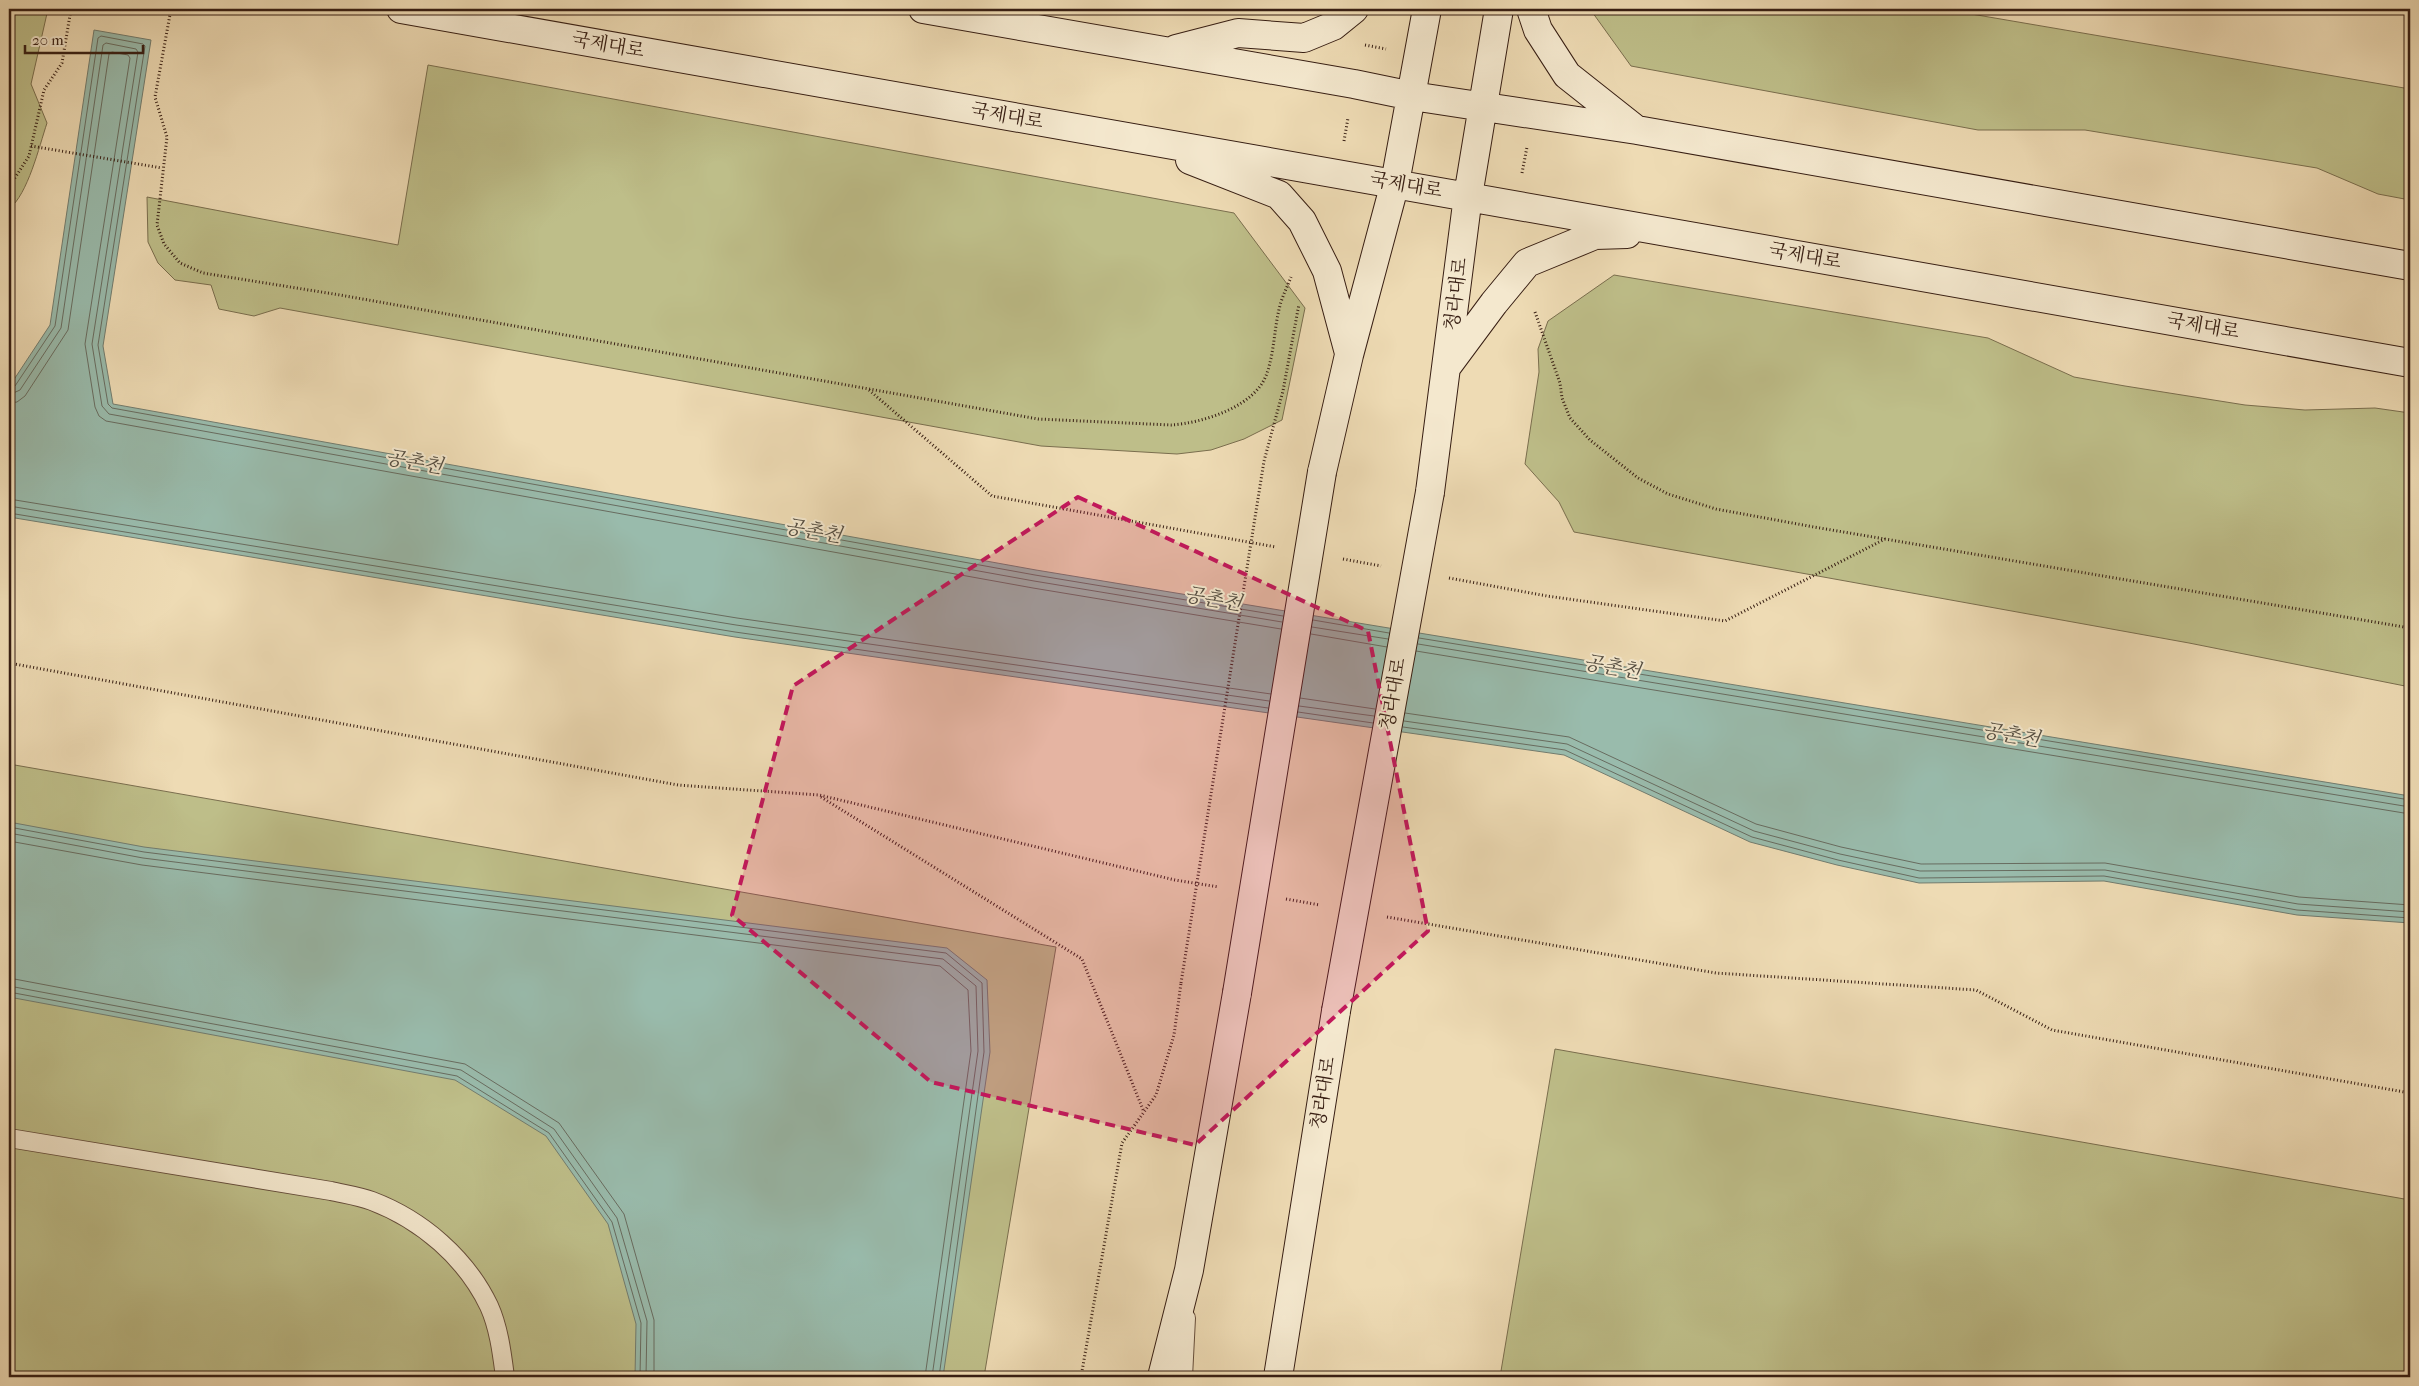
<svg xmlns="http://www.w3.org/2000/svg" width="2419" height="1386" viewBox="0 0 2419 1386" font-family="'IM FELL French Canon','Noto Serif KR',serif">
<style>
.green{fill:#bebe89;stroke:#7a6e4e}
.water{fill:#99bbac;stroke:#727c6f}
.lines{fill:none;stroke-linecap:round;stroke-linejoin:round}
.shore{stroke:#686c60;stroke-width:1}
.lane-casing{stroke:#654d3b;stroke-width:20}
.secondary-casing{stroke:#371e13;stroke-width:30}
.path{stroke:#371e13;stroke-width:3;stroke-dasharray:1 2.5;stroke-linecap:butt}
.lane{stroke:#f4e8ce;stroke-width:18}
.secondary{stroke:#f4e8ce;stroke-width:28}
.secondary-bridge-casing{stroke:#371e13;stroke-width:30;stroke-linecap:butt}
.path-bridge{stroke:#371e13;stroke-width:3;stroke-dasharray:1 2.5;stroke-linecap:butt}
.secondary-bridge{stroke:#f4e8ce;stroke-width:28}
.marked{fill:#c2185b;fill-opacity:0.2;stroke:#c2185b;stroke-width:4;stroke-dasharray:10 6;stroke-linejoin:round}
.labels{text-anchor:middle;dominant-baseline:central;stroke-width:4;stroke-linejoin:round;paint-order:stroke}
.street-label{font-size:19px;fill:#371e13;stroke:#f4e8ce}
.water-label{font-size:20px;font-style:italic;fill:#544d41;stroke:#f4e8ce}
</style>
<rect width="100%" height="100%" fill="#eedbb4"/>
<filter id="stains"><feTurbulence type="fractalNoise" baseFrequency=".004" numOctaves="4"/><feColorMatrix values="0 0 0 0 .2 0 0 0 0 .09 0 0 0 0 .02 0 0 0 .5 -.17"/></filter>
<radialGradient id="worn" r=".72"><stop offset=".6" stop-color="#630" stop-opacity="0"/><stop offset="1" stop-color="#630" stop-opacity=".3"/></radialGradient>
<path class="green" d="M9 9H48L31 84 47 123C39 147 28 194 9 209Z
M1590 9H1942L2410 89V200L2378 194 2317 168 2085 130H1978L1631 66Z
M428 65 1234 213 1305 308 1282 420 1244 439 1211 450 1177 454 1041 446 280 308 254 316 219 309 211 285 175 280 158 263 148 242 147 197 398 245Z
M1614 275 1988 338 2074 377 2125 386 2245 405 2305 410 2375 408 2410 413V687L2189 643 1574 532 1559 502 1525 464 1539 372 1538 349 1548 321Z
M9 764 1056 947 984 1377H9Z
M1555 1049 2410 1200V1377H1500Z"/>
<path class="water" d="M94 30 151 40 103 346 113 404 1036 570 2410 796V923L2297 915 2104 881 1919 883 1837 865 1750 842 1564 755 735 637 9 517V387L50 325Z
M9 822 144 847 947 948 987 980 990 1052 943 1377H635L636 1324 608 1224 546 1136 455 1080 9 997Z"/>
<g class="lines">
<path class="shore" d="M9 389 15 386 55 326 98 38 101 36 143 44 145 46 98 345 108 404 112 408 1035 575 1283 616
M9 395 20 390 61 328 103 45 106 43 136 49 138 52 92 344 102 406 109 414 1034 581 1282 622
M9 403 17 402 25 396 68 330 109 54 112 52 128 55 130 58 85 344 95 407 99 416 106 421 1033 588 1281 629
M9 499 737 618 1271 694
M9 506 736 625 1269 701
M9 513 735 632 1268 708
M1313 620 1389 633
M1312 627 1388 639
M1311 634 1387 647
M1419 638 2410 800
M1418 644 2410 807
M1416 651 2410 814
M1300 698 1375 709
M1299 706 1374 716
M1298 712 1373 723
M1405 713 1569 737 1756 824 1841 847 1921 864 2105 863 2299 897 2410 905
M1404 721 1567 744 1754 831 1840 854 1920 871 2105 870 2298 904 2410 912
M1403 727 1565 750 1752 837 1838 860 1919 878 2104 876 2297 910 2410 918
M9 827 144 852 946 953 982 983 984 1052 939 1377
M9 833 143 858 943 959 976 986 978 1051 932 1377
M9 841 142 865 940 966 968 990 971 1051 925 1377
M9 978 465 1064 559 1123 624 1214 654 1320V1377
M9 986 461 1070 554 1129 617 1218 647 1321 646 1377
M9 992 457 1076 549 1133 612 1222 641 1323 640 1377"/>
<g class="lane-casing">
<path id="lane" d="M9 1138 331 1191C344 1194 359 1196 372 1201 422 1220 466 1258 489 1306 499 1328 502 1354 505 1377
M1183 1377 1186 1318"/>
</g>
<g class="secondary-casing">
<path id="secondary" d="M401 9 2410 363
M923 9 1354 84 1412 96 1637 130 2410 266
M1531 9 1538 30 1567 75 1634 128
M1176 49 1238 33 1304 38 1333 26 1354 9
M1190 160 1279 195 1302 221 1327 271 1349 353
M1448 365 1494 303 1527 263 1595 235 1627 234
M1322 472 1349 355 1395 183 1427 9
M1430 492 1468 196 1499 9
M1162 1377 1189 1270 1237 993
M1278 1377 1336 1011"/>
</g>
<path class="path" d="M171 9 155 97 167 137 157 225 164 244 180 263 203 273 340 295 1038 419 1171 425C1202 423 1256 407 1267 373 1275 350 1274 325 1281 302 1284 293 1288 285 1291 277
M1365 45 1386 49
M1344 141 1348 118
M31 146 162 168
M1522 173 1527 147
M9 187 29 156 44 90 62 63 71 9
M1535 312 1560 383 1562 398 1570 418 1590 440 1638 478 1668 494 1716 509 1814 527 2410 628
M869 390 992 496 1276 547
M1264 461 1283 391 1299 304
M1343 559 1381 566
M1449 578 1547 596 1725 621 1885 539
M9 663 678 785 819 795 1175 880 1219 887
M821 797 1082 959 1144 1112
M1286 899 1320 905
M1387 917 1716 973 1976 990 2052 1030 2410 1093
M1081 1377 1122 1143 1156 1095 1174 1035 1181 983"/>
<use href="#lane" class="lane"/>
<use href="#secondary" class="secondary"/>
<g class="secondary-bridge-casing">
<path id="secondary-bridge" d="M1237 993 1322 472
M1336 1011 1430 492"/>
</g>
<path class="path-bridge" d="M1181 983 1264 461"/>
<use href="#secondary-bridge" class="secondary-bridge"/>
</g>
<path class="marked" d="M1078 497 1368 631 1428 931 1195 1145 931 1082 732 915 793 686Z"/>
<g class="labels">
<g class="street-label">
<text transform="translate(608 45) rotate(10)">국제대로</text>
<text transform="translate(1007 116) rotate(10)">국제대로</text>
<text transform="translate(1406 185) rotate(10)">국제대로</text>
<text transform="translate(1805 256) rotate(10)">국제대로</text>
<text transform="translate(1456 294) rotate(-83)">청라대로</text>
<text transform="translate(2203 326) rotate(10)">국제대로</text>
<text transform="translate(1393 694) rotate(-80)">청라대로</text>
<text transform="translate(1323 1093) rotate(-81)">청라대로</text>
</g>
<g class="water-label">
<text transform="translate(414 462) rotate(10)">공촌천</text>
<text transform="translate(813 531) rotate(10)">공촌천</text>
<text transform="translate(1213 599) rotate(10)">공촌천</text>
<text transform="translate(1612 667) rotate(10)">공촌천</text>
<text transform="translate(2011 735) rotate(10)">공촌천</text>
</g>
</g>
<rect width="2419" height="1386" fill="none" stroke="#eedbb4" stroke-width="30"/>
<rect x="10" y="10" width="2399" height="1366" fill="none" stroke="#371e13" stroke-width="2.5"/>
<rect x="15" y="15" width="2389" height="1356" fill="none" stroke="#371e13"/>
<path d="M25 45v8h118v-8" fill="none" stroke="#371e13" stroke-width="2.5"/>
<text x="32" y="45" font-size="15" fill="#371e13" stroke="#f4e8ce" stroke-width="4" paint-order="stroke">20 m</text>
<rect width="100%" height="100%" filter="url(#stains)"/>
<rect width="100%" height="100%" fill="url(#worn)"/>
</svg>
